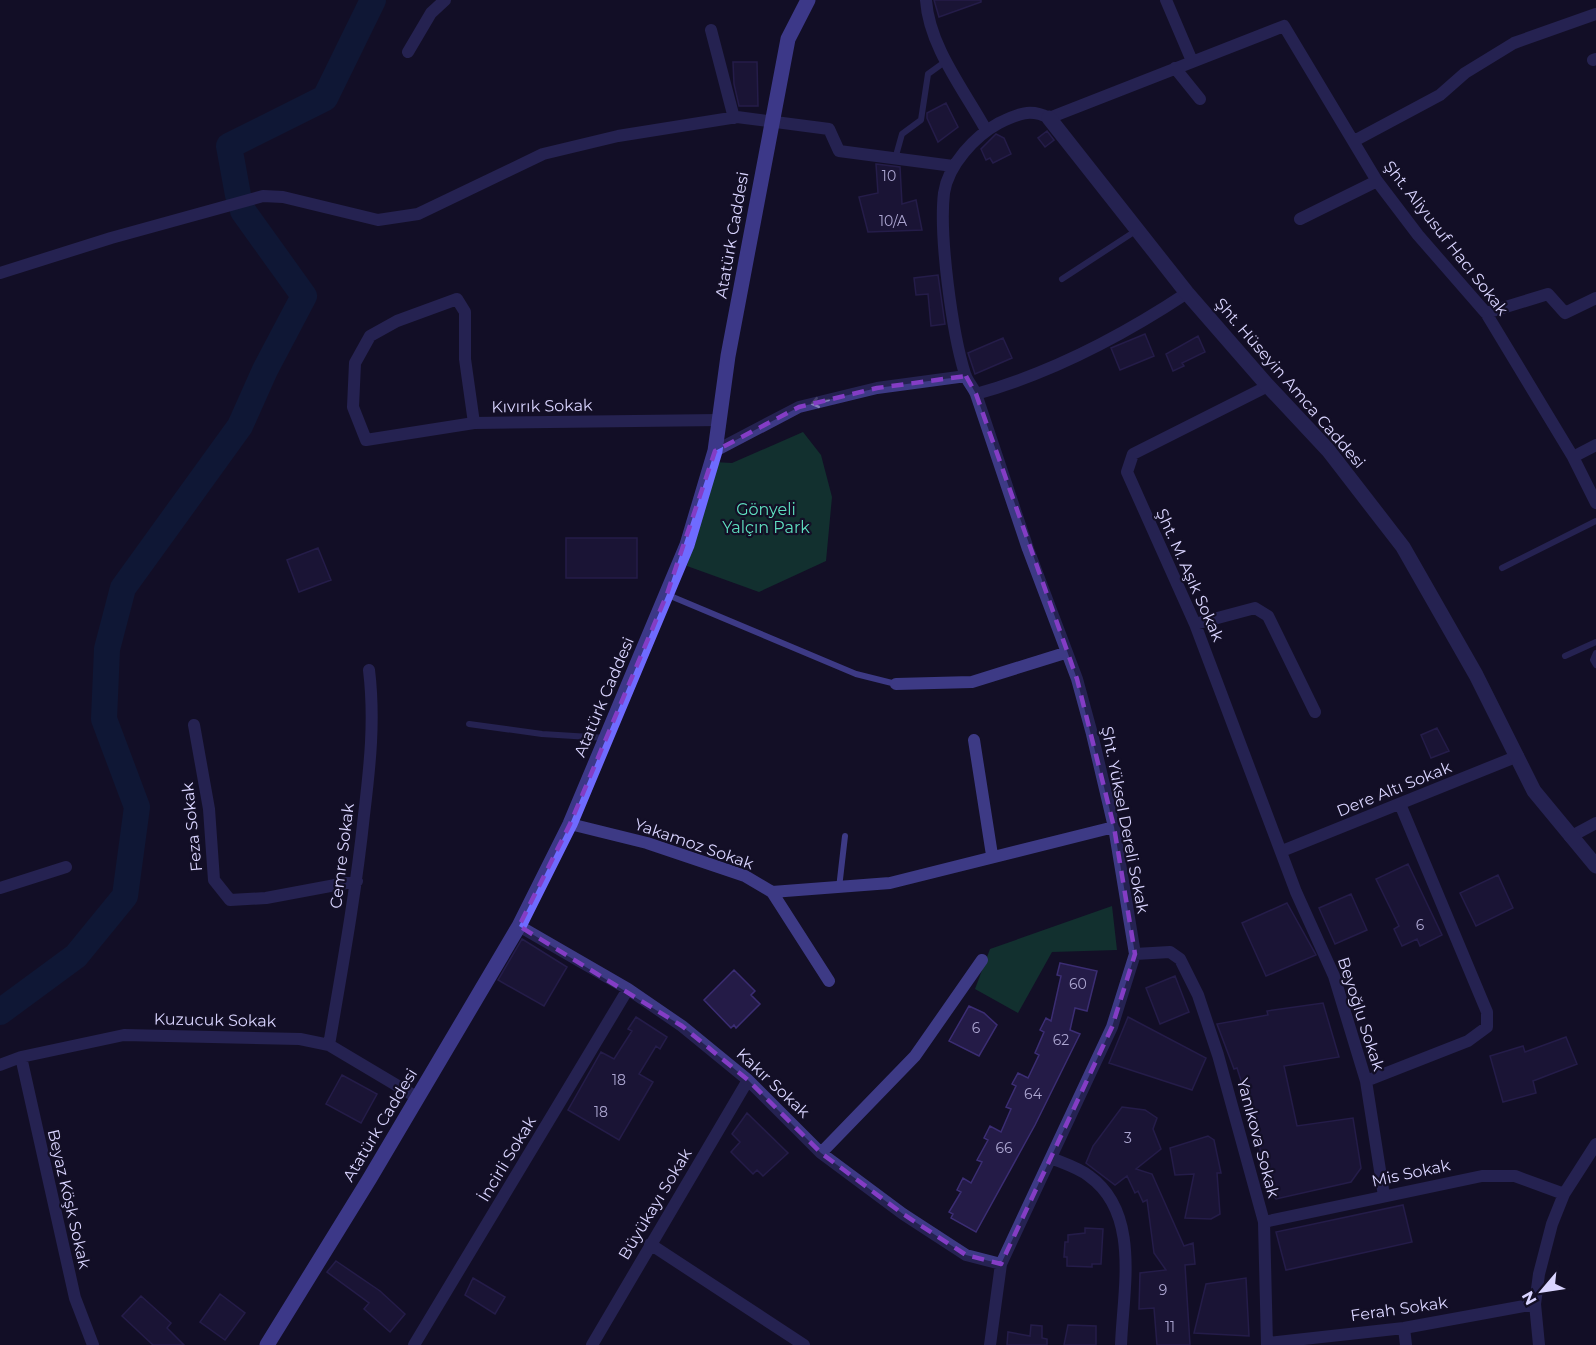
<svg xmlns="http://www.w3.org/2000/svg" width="1596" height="1345" viewBox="0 0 1596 1345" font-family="Montserrat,sans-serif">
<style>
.green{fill:#12302f}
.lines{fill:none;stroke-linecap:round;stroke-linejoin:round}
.river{stroke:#0c2248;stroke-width:26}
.building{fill:#241b47;stroke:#3b2d73;stroke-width:1.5}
.service{stroke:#3d3a85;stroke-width:6}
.minor{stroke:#3d3a85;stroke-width:12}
.tertiary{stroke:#3d3a85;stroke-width:15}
.secondary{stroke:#6f6bff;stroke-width:15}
.oneway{stroke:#837fbc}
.marked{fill:none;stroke:#843dc5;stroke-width:4.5;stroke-dasharray:12 8;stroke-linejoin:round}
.labels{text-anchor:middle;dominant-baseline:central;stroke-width:4.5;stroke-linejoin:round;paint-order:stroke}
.number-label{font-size:14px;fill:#aca6d1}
.street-label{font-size:16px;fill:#d9d4ff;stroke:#130f26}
.park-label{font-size:16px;fill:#5fe0c0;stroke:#130f26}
</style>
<rect width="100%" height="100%" fill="#130f26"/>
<path class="green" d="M803 432 821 455 832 497 826 561 759 592 687 566 713 462 732 463Z
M1112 906 1117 950 1052 952 1018 1013 975 989 990 949Z"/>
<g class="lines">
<path class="river" d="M238 195 229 146 325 98 373 0
M0 1012 76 956 125 896 137 807 104 719 107 649 123 588 240 426 265 370 304 296 243 211"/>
</g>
<path class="building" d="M934 0H981V2L939 17Z
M733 62H757L758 106H739L734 84Z
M946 103 958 127 938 142 927 118V113Z
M1047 131 1054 140 1045 147 1038 138Z
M996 134 1004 138 1011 154 993 163 990 158 986 160 981 149Z
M876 164 900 167 902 204 916 200 922 230 868 232 859 197 878 193Z
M938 275 945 324 931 326 928 294 916 295 914 278Z
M1145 334 1154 356 1120 370 1111 348Z
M1198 336 1205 352 1182 363 1184 366 1173 371 1166 354Z
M1003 338 1012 358 975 374 968 353Z
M566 538H637V578H566Z
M318 548 331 580 299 592 287 560Z
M1437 728 1449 751 1431 758 1421 735Z
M1408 864 1442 935 1420 946 1417 939 1402 946 1394 929 1399 926 1376 879Z
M1498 875 1513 908 1476 926 1460 893Z
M1351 894 1367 930 1335 944 1319 908Z
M1287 903 1316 955 1266 976 1242 923Z
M522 939 567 967 544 1006 498 980Z
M1060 963 1097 971 1087 1011 1075 1008 1070 1030 1080 1034 1035 1125 976 1232 951 1218 953 1214 949 1212 961 1192 957 1190 963 1178 971 1183 982 1162 977 1160 988 1140 984 1138 990 1126 1001 1132 1011 1109 1006 1107 1016 1086 1012 1084 1018 1073 1028 1078 1039 1055 1035 1053 1044 1032 1040 1030 1046 1018 1051 1021 1061 976 1057 975Z
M734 970 755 991 751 995 760 1004 736 1028 734 1025 731 1028 704 1000Z
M1175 976 1189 1012 1160 1024 1146 988Z
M1323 1003 1339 1057 1284 1066 1297 1126 1353 1118 1361 1168 1351 1182 1276 1199 1265 1186 1256 1120 1254 1121 1237 1068 1234 1069 1217 1024 1268 1015 1267 1011Z
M969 1006 984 1013 997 1025 979 1056 949 1041Z
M636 1017 667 1037 660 1049 656 1046 639 1074 653 1082 619 1140 568 1110 601 1052 614 1059 632 1031 628 1029Z
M1128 1017 1206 1058 1192 1090 1109 1063Z
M1566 1037 1577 1064 1533 1081 1536 1093 1503 1102 1490 1056 1523 1046 1525 1052Z
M342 1075 377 1094 361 1123 326 1104Z
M1122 1107 1145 1110 1157 1118 1153 1129 1161 1149 1136 1169 1152 1174 1184 1246 1193 1243 1195 1264 1185 1265 1190 1345H1157L1154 1308 1139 1309 1140 1273 1166 1270 1154 1253 1147 1200 1143 1202 1138 1191 1135 1193 1127 1176 1115 1185 1086 1163 1093 1146Z
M747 1113 788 1153 763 1176 757 1170 753 1174 731 1152 740 1142 732 1134Z
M1208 1136 1214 1140 1221 1173H1217L1220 1214 1211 1219 1185 1218 1194 1174 1175 1175 1170 1148Z
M1403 1205 1412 1242 1286 1270 1276 1232Z
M1085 1228 1103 1229 1101 1264H1092V1267L1067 1266V1257H1064L1065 1242H1068V1235L1085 1233Z
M336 1261 380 1291 405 1314 390 1332 364 1309 369 1303 327 1272Z
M473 1278 505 1297 495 1314 465 1295Z
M1246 1278 1249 1336 1194 1333 1206 1284Z
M220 1294 245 1313 225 1340 200 1322Z
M141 1296 171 1323 167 1328 184 1345H153L122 1316Z
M1031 1325 1042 1326V1338L1047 1339V1345H1007L1008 1332 1030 1336Z
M1068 1325 1096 1326V1345H1064Z"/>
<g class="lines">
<path class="service" d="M895 159 902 134 921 120 928 74 946 61
M1062 279 1137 230
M1502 568 1596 521
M668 595 856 674 896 684
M1596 653 1593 660 1596 665
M1565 656 1596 642
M469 724 542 734 606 738
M839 888 845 836"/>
<path class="minor" d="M926 0C929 46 964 90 986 130
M1166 0 1192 61
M711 30 734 118
M408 52 431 13 445 0
M1593 60 1596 59
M1175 68 1200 99
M1354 141 1440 95 1465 73 1514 43 1596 14
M1300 219 1377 181
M0 273 111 238 263 196 283 197 378 220 418 214 543 154 618 136 737 117 829 129 839 151 953 166
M1486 313 1548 294 1565 313 1596 298
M1268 386 1133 454 1127 472 1195 624 1296 892 1334 976 1366 1081 1384 1196
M976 394C1052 373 1122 336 1187 293
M474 423 465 359V312L457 299 397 321 370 336 355 363 353 407 366 440 474 423 720 420
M715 451 799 407 877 388 966 376
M1573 457 1596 445
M1195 624 1255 608 1268 616 1315 712
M896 684 972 682 1065 653
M194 725 209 809 214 880 230 900 266 898 357 881
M974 740 992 855
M570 824 647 843 745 876 772 892 829 981
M1570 837 1596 823
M1282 851 1518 756
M0 888 66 867
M772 892 890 883 1114 827
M519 926 628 989 682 1026 748 1080 821 1153 903 1214 966 1255 1001 1264
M1135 954 1170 952 1180 959 1198 995 1218 1055 1264 1222 1267 1345
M329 1045C342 969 356 892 364 815 370 765 375 720 369 670
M21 1057 75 1298 93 1345
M0 1065 21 1057 124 1035 300 1039 329 1045 418 1098
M1366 1081 1468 1041 1487 1027V1012L1400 804
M821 1153 915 1056 982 960
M1051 1158C1063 1163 1079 1168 1089 1176 1141 1213 1123 1290 1121 1345
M1264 1222 1482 1176H1515L1564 1194
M650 1244 804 1345
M1404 1328 1406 1345
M1267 1343 1404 1328 1535 1304
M414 1345 628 989
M592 1345 748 1080
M990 1345 1001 1264 1112 1027 1135 954 1114 827 1092 734 1077 679 1028 549 976 394C973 387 967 381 965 374 952 332 939 236 944 193 948 165 975 136 999 123 1018 114 1030 108 1049 118L1284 26 1377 181 1418 235 1486 313 1573 457 1596 503
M1539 1345 1535 1304 1539 1274 1552 1224 1564 1194 1596 1144"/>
<path class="tertiary" d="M1049 118 1187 293 1268 386 1328 450 1403 547 1476 675 1534 791 1596 866"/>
<path class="secondary" d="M267 1345 370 1178 519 926 570 824 687 545 715 451 728 356 788 39 808 0"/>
</g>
<defs><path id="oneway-shaft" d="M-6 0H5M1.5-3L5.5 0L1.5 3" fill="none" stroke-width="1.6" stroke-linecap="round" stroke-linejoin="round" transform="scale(1.5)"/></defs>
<use class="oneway" href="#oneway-shaft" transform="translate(820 402) rotate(167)"/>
<path d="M0 0H1596V1345H0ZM966 376 976 394 1077 679 1114 827 1135 954 1112 1027 1001 1264 966 1255 903 1214 821 1153 748 1080 682 1026 519 926 570 824 667 594 715 451 799 407 877 388Z" fill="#130f26" fill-opacity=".55" fill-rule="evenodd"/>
<path class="marked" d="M966 376 976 394 1077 679 1114 827 1135 954 1112 1027 1001 1264 966 1255 903 1214 821 1153 748 1080 682 1026 519 926 570 824 667 594 715 451 799 407 877 388Z"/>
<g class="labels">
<g class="number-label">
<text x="889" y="176">10</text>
<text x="893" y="221">10/A</text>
<text x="1420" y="925">6</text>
<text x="1078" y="984">60</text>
<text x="976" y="1028">6</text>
<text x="1061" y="1040">62</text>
<text x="619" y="1080">18</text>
<text x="1033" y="1094">64</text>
<text x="601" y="1112">18</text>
<text x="1128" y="1138">3</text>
<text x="1004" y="1148">66</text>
<text x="1163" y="1290">9</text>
<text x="1170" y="1327">11</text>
</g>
<g class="street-label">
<text transform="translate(732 235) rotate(-80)">Atatürk Caddesi</text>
<text transform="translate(1446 238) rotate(52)">Şht. Aliyusuf Hacı Sokak</text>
<text transform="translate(1290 383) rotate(49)">Şht. Hüseyin Amca Caddesi</text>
<text transform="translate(542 406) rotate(-1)">Kıvırık Sokak</text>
<text transform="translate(1190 575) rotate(66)">Şht. M. Aşık Sokak</text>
<text transform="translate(604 697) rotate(-67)">Atatürk Caddesi</text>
<text transform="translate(1394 789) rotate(-22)">Dere Altı Sokak</text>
<text transform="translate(1125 820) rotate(79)">Şht. Yüksel Dereli Sokak</text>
<text transform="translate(192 827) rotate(-96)">Feza Sokak</text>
<text transform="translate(694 844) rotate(19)">Yakamoz Sokak</text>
<text transform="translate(342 856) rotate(-83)">Cemre Sokak</text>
<text transform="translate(1361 1014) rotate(72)">Beyoğlu Sokak</text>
<text transform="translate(215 1020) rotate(1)">Kuzucuk Sokak</text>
<text transform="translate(773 1083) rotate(43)">Kakır Sokak</text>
<text transform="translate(380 1125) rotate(-59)">Atatürk Caddesi</text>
<text transform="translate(1258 1138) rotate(75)">Yanıkova Sokak</text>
<text transform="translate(507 1159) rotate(-59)">İncirli Sokak</text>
<text transform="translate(1411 1173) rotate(-12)">Mis Sokak</text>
<text transform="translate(69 1199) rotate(77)">Beyaz Köşk Sokak</text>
<text transform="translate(655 1204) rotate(-59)">Büyükayı Sokak</text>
<text transform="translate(1399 1309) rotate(-8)">Ferah Sokak</text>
</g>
<g class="park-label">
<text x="766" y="509">Gönyeli<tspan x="766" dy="18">Yalçın Park</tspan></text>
</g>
</g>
<g transform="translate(1542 1291) rotate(241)" stroke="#130f26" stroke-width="4.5" paint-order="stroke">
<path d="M0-4.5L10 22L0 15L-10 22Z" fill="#d9d4ff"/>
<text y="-9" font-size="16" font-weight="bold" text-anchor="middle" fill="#d9d4ff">N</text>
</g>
</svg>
